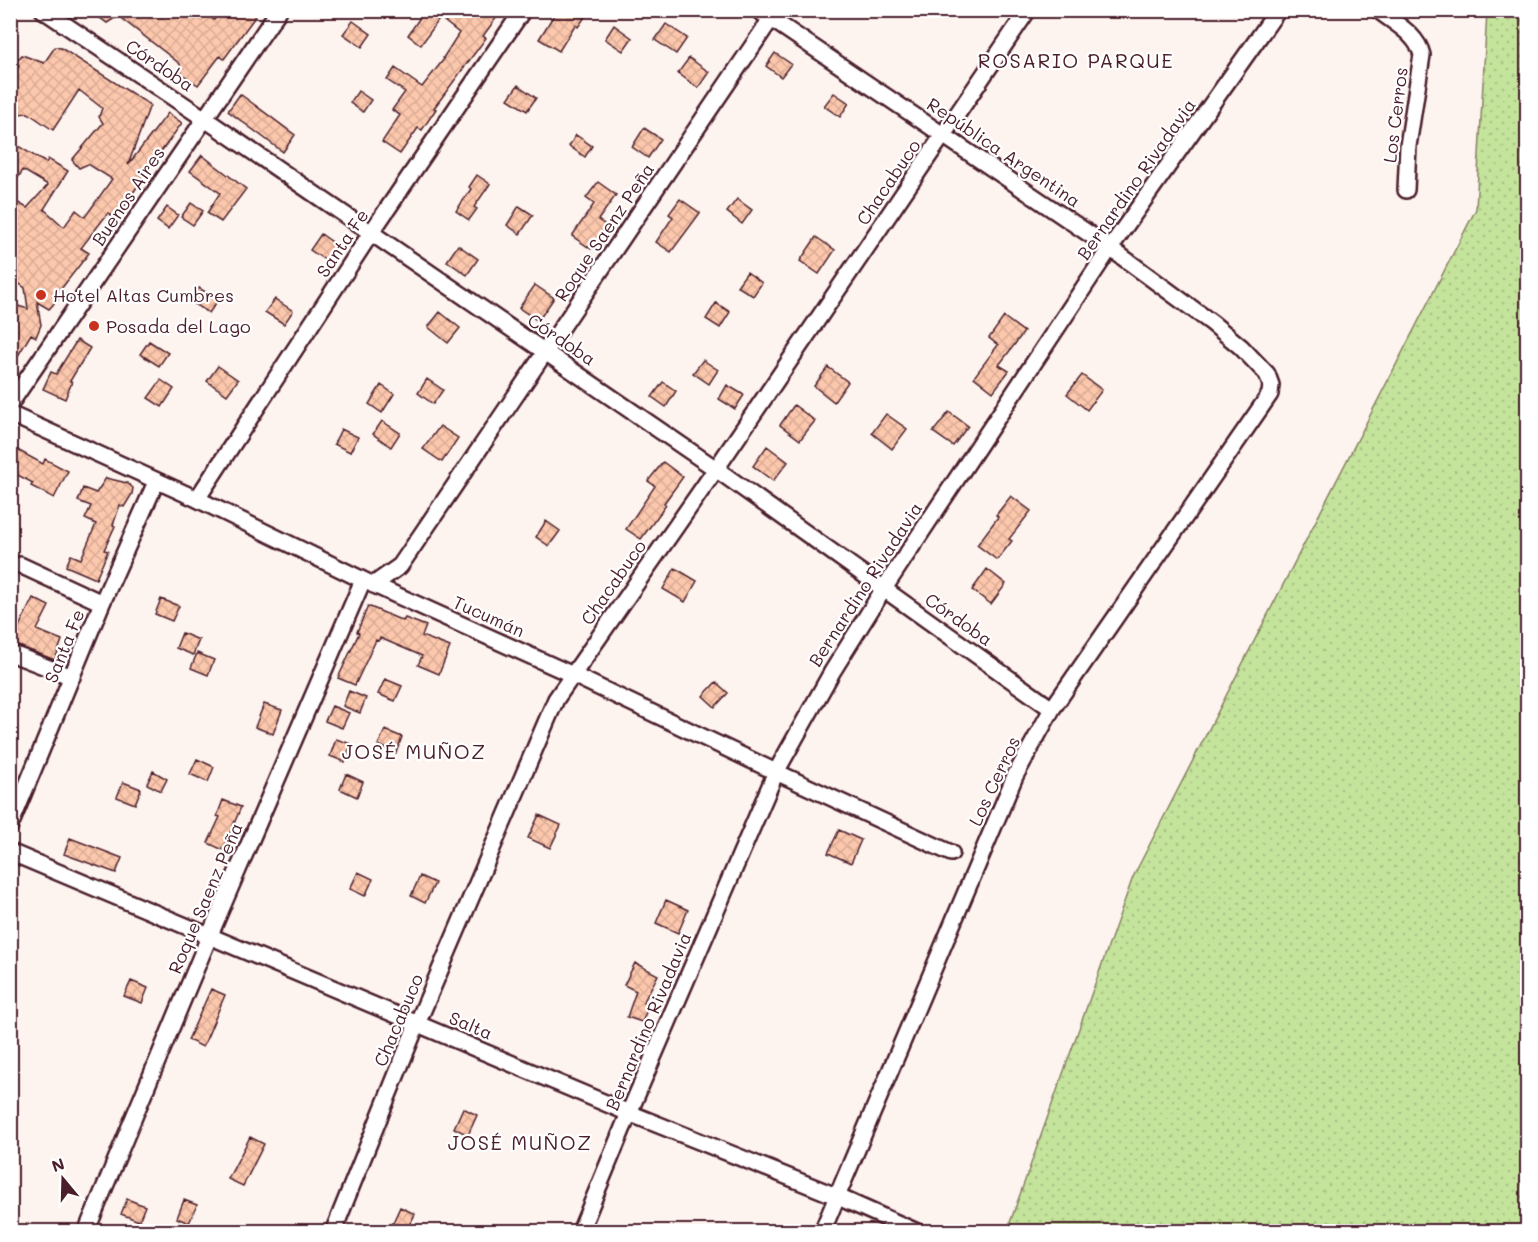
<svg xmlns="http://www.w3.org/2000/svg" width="1538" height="1242" viewBox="0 0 1538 1242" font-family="Mali,sans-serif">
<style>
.grass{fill:url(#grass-dots);stroke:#878163;stroke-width:1.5}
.building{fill:url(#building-cross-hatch);stroke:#4a1f2b;stroke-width:1.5}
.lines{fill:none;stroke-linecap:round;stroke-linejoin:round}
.street-casing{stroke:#4a1f2b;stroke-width:20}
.street{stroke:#fff;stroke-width:15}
.poi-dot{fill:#c8321e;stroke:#fff;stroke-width:2}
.labels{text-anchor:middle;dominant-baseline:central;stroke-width:4.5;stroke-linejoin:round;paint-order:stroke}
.street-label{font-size:18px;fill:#4a1f2b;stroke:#fff}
.poi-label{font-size:18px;fill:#4a1f2b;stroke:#fff;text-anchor:start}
.neighbourhood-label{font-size:20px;letter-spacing:1.5px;fill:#4a1f2b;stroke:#fff}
</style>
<defs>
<pattern id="grass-dots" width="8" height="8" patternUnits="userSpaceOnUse" patternTransform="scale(1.5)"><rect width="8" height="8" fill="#c4e39b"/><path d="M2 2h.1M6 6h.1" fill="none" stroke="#aac286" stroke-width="1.8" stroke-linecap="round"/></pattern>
<pattern id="building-cross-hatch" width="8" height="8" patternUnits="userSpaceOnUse" patternTransform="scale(1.5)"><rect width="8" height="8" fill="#fcc8ad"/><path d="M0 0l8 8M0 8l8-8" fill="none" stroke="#daab95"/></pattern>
</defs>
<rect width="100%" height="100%" fill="#fef4ef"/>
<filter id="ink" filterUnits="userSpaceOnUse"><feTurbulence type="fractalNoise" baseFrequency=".0167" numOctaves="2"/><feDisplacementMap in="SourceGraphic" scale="12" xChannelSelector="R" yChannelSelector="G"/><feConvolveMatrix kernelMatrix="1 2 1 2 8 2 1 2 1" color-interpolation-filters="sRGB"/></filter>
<g filter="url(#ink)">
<path class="grass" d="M1487 11H1528L1527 1231H1007L1133 877 1476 209Z"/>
<path class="building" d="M89 10H201L214 20 221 10H260L224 59 220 56 198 85 182 74 180 64 118 16 107 23Z
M425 10H457L468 19 474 10H502L483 36 486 38 434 108 436 109 422 130 418 128 400 154 382 142 400 115 392 110 405 92 387 80 395 68 422 87 444 59 443 58 459 33 440 18 421 45 408 35Z
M557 10H590L578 27 575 25 559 51 539 39Z
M353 21 371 34 362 47 343 34Z
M666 24 687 38 676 54 655 40Z
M614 25 632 38 623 51 605 39Z
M55 47 61 48 150 105 128 165 168 113 182 123 152 164 116 219 108 213 81 248 89 253 61 289 64 293 49 309 37 302 41 325 36 337 31 334 10 369V320L18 306 28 309 25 288 10 277V262L19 250 10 246V198L27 208 48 185 23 170 10 190V141L46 163 48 159 68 171 44 209 64 227 76 210 85 217 112 179 88 164 79 168 72 160 103 123 99 117 102 108 79 90 53 130 28 113 18 114 10 109V80L19 66 16 62 22 55 44 63Z
M775 53 791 64 781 77 766 66Z
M689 58 709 72 698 88 678 73Z
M518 85 536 98 527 111 508 99Z
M358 91 371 100 363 112 350 103Z
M834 93 849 103 840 117 824 106Z
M240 94 295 135 283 152 228 111Z
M644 128 661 139 648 158 632 147Z
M576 135 592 146 585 157 569 146Z
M202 155 246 189 221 222 207 213 220 193 190 171Z
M477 175 490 184 474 207 477 209 469 220 456 211 471 189 469 187Z
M598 182 616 195 598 220 607 226 591 249 572 236 594 204 586 198Z
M680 199 700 213 671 252 656 242 673 217 669 214Z
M737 199 752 210 742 224 727 212Z
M191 203 203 211 193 225 181 217Z
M519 206 533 215 520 234 507 225Z
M167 207 178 215 168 229 157 221Z
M321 234 342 249 331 264 310 250Z
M816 237 835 250 819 274 800 261Z
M458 245 478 259 467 275 447 261Z
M747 272 762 283 753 296 737 286Z
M535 285 554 298 538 321 519 308Z
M199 288 218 300 209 313 190 301Z
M275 299 293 311 284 324 265 312Z
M716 303 730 312 720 328 706 319Z
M440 312 460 328 448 343 428 327Z
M1004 317 1024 332 999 365 1009 371 993 392 974 377 998 345 989 338Z
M77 340 90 348 70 381 72 382 65 399 43 389 51 372 56 374Z
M149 341 168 353 159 366 140 354Z
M703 360 718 370 709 384 693 373Z
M218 366 238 380 227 395 207 381Z
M828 367 848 382 834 402 814 386Z
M1082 375 1102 390 1087 410 1067 394Z
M427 379 443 390 433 404 418 393Z
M161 380 174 389 162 407 148 398Z
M663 382 676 391 666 407 652 397Z
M381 385 394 394 382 413 369 404Z
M727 385 744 395 735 409 719 399Z
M794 405 815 421 800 440 780 425Z
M949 412 968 426 953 446 933 432Z
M886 414 907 429 892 449 872 433Z
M382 421 400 433 391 447 373 434Z
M440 426 458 438 442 462 423 449Z
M341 429 358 437 350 452 334 444Z
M10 446 43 464 45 459 68 471 54 498 31 486 33 483 10 471Z
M767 446 788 462 773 481 753 466Z
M663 462 683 477 664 503 666 505 641 539 626 529 655 486 648 481Z
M106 478 127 483 133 488 132 494 124 507 120 505 113 525 115 526 104 550 108 551 96 579 66 566 71 555 81 559 96 524 85 519 91 506 78 501 83 488 96 493Z
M1011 496 1031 511 1009 539 1012 541 997 560 977 545 998 517 996 515Z
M546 521 560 531 549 546 536 537Z
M675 568 697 581 685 602 663 589Z
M987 569 1006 584 991 604 972 590Z
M33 598 49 606 37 630 62 640 55 660 11 643Z
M161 599 179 606 172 621 155 614Z
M368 606 403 621 405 618 426 626 422 636 450 647 439 674 418 665 422 656 380 638 378 641 376 640 355 685 338 678 359 633 357 632Z
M182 633 199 640 193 655 176 648Z
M197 653 214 660 208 675 191 668Z
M385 679 402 686 395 701 378 694Z
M716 682 728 693 715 707 703 696Z
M349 691 366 698 360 713 343 706Z
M264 704 282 710 273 734 255 727Z
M332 706 349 713 342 728 325 721Z
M385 730 402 737 396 753 378 745Z
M336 739 351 744 345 762 330 756Z
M197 759 214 767 208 782 190 774Z
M153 771 167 779 161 791 147 784Z
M346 774 363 782 357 797 340 789Z
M123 782 141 789 135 804 117 797Z
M223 800 241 807 223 850 208 843 220 817 217 816Z
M539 815 561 825 550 848 528 838Z
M839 830 861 840 851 863 828 853Z
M70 838 122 858 116 873 64 854Z
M358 872 373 879 365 896 350 889Z
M420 876 435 883 425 903 411 896Z
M666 900 688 910 678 933 656 923Z
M635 963 658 975 643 1003 649 1005 642 1022 627 1017 636 991 624 985Z
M131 981 148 988 142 1003 124 996Z
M211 989 225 995 203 1047 188 1040Z
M463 1108 477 1115 468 1135 454 1128Z
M250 1137 264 1144 243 1186 228 1179Z
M127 1199 145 1206 139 1221 121 1214Z
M184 1200 197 1205 189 1223 177 1218Z
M400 1207 415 1214 406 1232H400L391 1227Z"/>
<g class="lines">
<g class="street-casing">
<path id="street" d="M43 10 205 119 716 469 1052 709
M758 10 1110 248 1212 323 1241 347 1267 374 1271 385 1270 394 1052 709 1015 776 822 1232
M1378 10C1394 23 1417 34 1422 55L1408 146 1406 190
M10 404 279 10
M10 414 197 499 363 580 573 675 776 772 951 853
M197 499 371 233 523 10
M20 565 102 603
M373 585 400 566 777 10
M10 653 72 677
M10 826 102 603 156 482
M10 852 629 1113 836 1196 917 1232
M86 1232 209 937 363 580
M333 1232 417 1024 556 699 716 469 1028 10
M580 1232 629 1113 776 772 832 672 883 590 1110 248 1278 10"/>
</g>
<use href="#street" class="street"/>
</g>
</g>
<g class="poi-dot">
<circle cx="41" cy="295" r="6"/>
<circle cx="94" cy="326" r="6"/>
</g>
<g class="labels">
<g class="street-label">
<text transform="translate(160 65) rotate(34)">Córdoba</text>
<text transform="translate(1395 115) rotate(-83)">Los Cerros</text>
<text transform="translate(1004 152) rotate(34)">República Argentina</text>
<text transform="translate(1136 179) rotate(-55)">Bernardino Rivadavia</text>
<text transform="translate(888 182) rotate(-56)">Chacabuco</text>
<text transform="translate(128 196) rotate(-56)">Buenos Aires</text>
<text transform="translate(604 232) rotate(-56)">Roque Saenz Peña</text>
<text transform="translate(342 243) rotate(-56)">Santa Fe</text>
<text transform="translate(562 339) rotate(34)">Córdoba</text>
<text transform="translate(613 582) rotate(-55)">Chacabuco</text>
<text transform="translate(865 584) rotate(-57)">Bernardino Rivadavia</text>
<text transform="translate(489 616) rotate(24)">Tucumán</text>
<text transform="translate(959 619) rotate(35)">Córdoba</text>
<text transform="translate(64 646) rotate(-68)">Santa Fe</text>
<text transform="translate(994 781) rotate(-65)">Los Cerros</text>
<text transform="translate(205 898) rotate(-67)">Roque Saenz Peña</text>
<text transform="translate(398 1020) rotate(-67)">Chacabuco</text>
<text transform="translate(648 1021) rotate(-67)">Bernardino Rivadavia</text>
<text transform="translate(471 1025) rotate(23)">Salta</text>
</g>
<g class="poi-label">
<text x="53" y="295">Hotel Altas Cumbres</text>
<text x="106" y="326">Posada del Lago</text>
</g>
<g class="neighbourhood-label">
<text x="1076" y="60">ROSARIO PARQUE</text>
<text x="414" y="751">JOSÉ MUÑOZ</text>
<text x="520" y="1142">JOSÉ MUÑOZ</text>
</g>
</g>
<rect width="1538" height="1242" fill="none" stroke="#fff" stroke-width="36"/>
<rect x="18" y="18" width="1502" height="1206" fill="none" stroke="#4a1f2b" stroke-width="2" filter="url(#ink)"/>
<g transform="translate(63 1179) rotate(341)" stroke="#ffffff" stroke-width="4.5" paint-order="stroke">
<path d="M0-4.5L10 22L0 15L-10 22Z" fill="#4a1f2b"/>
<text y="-9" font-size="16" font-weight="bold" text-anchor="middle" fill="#4a1f2b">N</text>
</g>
</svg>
